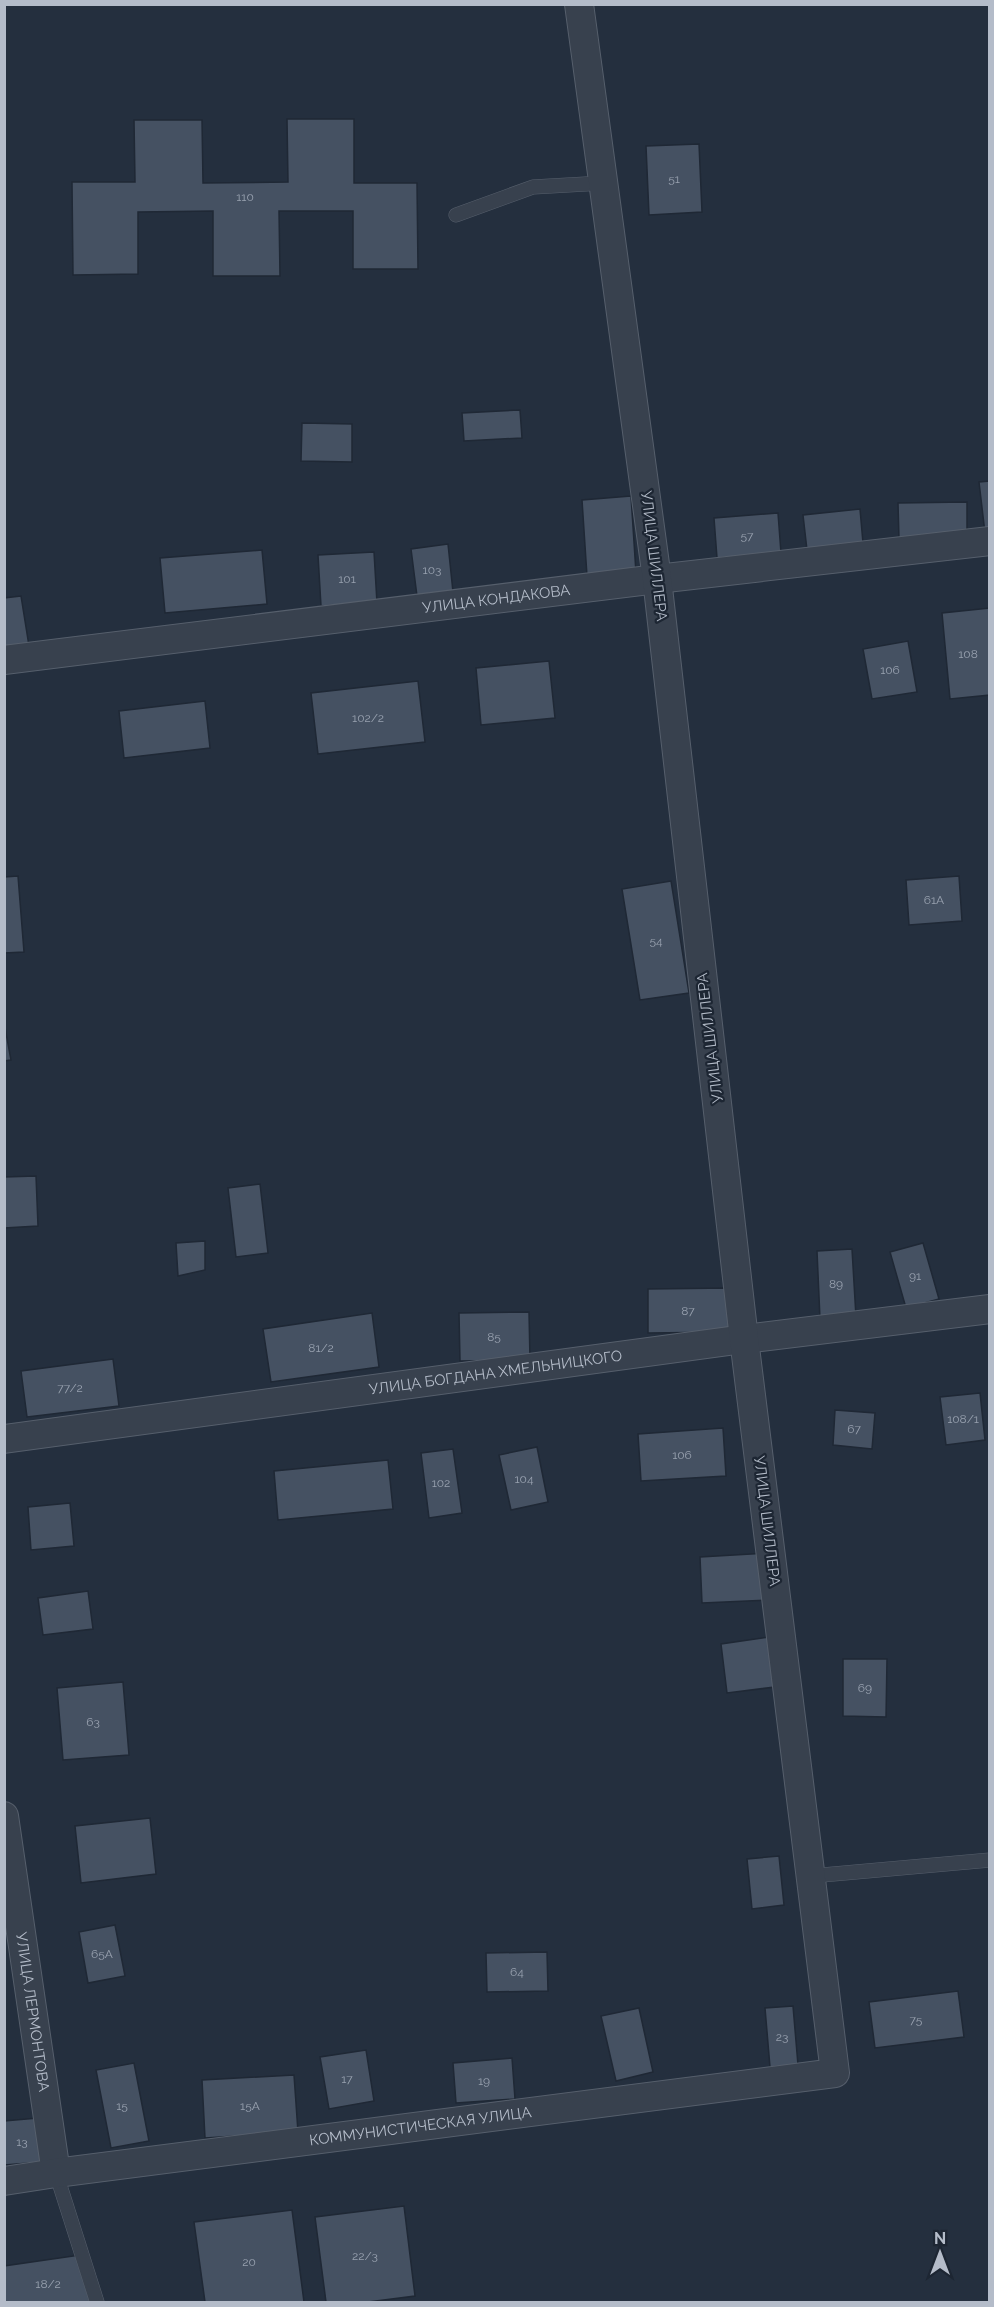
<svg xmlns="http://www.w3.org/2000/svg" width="994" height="2307" viewBox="0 0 994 2307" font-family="Raleway,sans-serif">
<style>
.building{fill:#455162;stroke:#1f2835;stroke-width:1.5}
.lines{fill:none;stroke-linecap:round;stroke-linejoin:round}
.lane-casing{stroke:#565f6c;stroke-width:15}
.street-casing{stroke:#565f6c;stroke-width:30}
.lane{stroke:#38414e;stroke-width:14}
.street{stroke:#38414e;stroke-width:28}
.labels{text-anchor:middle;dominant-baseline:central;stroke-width:4.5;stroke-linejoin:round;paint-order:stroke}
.number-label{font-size:12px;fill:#98a1af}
.street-label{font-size:15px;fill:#b4bcc9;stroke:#1d2633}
</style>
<rect width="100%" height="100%" fill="#242f3e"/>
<path class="building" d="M287 119H354V183H417L418 269H353V211H279L280 276H213V211L138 212V274L73 275 72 182H135L134 120H202L203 183 288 182Z
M699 144 702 212 649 215 646 146Z
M520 410 522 438 464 441 462 413Z
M302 423 352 424V462L301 461Z
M990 481V532L985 533 979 482Z
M631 496 636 573 587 576 582 500Z
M967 502V538L899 539 898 503Z
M860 509 863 543 807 550 803 515Z
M778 513 781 553 717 558 714 518Z
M448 544 453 592 417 596 411 549Z
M262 550 267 604 165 613 160 558Z
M374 552 377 603 321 606 318 555Z
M21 596 29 646 4 650V598Z
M990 608V695L950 699 942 613Z
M908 641 917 692 872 699 863 649Z
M549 661 555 718 481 725 476 668Z
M418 681 425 742 318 754 311 693Z
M205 701 210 748 124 758 119 711Z
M18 876 24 952 4 953V877Z
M959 876 962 921 909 925 906 880Z
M671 881 689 993 640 1000 622 889Z
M4 1022 11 1060 4 1061Z
M36 1176 38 1226 4 1228V1177Z
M260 1184 268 1253 236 1257 228 1188Z
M205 1241V1270L178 1276 176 1243Z
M923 1243 939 1299 906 1308 890 1252Z
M852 1249 856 1317 820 1319 817 1251Z
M729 1288V1332L648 1333V1289Z
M529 1312 530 1360 460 1361 459 1313Z
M372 1313 379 1367 271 1382 263 1329Z
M113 1359 119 1406 27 1417 21 1371Z
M980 1393 985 1440 946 1445 940 1397Z
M835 1410 875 1413 872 1449 833 1445Z
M723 1428 726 1476 641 1481 638 1434Z
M537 1447 548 1502 511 1510 499 1455Z
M453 1449 462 1513 429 1518 421 1453Z
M388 1460 393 1509 278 1520 274 1471Z
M70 1503 74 1546 31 1550 28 1507Z
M769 1553 771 1600 702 1603 700 1557Z
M88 1591 93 1629 43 1635 38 1598Z
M776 1636 783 1686 727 1693 721 1644Z
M843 1659H887L886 1717 843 1716Z
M123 1682 129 1755 63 1760 57 1688Z
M150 1818 156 1874 81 1883 75 1826Z
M779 1856 784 1905 752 1909 747 1859Z
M115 1925 125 1976 88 1983 79 1932Z
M547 1952 548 1991 487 1992 486 1953Z
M958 1991 964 2037 875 2048 869 2002Z
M793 2006 798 2065 770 2067 765 2008Z
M639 2008 653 2072 616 2081 601 2016Z
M366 2050 374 2101 329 2109 320 2057Z
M512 2058 515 2099 456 2103 453 2063Z
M134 2063 149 2141 111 2148 96 2070Z
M294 2075 298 2132 205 2138 202 2080Z
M38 2118 42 2162 4 2165V2121Z
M404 2206 415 2296 368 2302H326L315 2217Z
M292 2210 304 2302H205L194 2222Z
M87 2254 94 2302H4V2266Z"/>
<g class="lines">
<g class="lane-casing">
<path id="lane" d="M456 215 533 187 603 183
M811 1876 990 1860
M56 2173 97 2302"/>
</g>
<g class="street-casing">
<g id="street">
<path id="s1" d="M4 660 657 579 990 541"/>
<path id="s2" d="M4 1439 744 1339 990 1309"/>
<path id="s3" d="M4 1816 56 2173"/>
<path id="s4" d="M4 2181 56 2173 835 2073 744 1339 657 579 579 4"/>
</g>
</g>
<use href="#lane" class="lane"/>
<use href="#street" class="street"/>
</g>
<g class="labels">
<g class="number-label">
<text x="674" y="179">51</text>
<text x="245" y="197">110</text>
<text x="747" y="536">57</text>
<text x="432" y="570">103</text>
<text x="347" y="579">101</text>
<text x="968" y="654">108</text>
<text x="890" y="670">106</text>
<text x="368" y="718">102/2</text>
<text x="934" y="900">61А</text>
<text x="656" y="941">54</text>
<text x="915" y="1276">91</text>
<text x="836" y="1284">89</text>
<text x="688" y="1311">87</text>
<text x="494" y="1337">85</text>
<text x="321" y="1348">81/2</text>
<text x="70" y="1388">77/2</text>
<text x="963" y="1419">108/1</text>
<text x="854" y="1429">67</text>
<text x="682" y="1455">106</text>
<text x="524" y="1479">104</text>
<text x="441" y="1483">102</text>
<text x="865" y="1688">69</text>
<text x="93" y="1722">63</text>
<text x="102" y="1954">65А</text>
<text x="517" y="1972">64</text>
<text x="916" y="2020">75</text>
<text x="782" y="2037">23</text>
<text x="347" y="2079">17</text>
<text x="484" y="2081">19</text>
<text x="122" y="2106">15</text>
<text x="250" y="2106">15А</text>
<text x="22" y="2142">13</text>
<text x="365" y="2256">22/3</text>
<text x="249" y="2262">20</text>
<text x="48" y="2284">18/2</text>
</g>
<g class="street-label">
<text transform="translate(654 556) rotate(83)">УЛИЦА ШИЛЛЕРА</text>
<text stroke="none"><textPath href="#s1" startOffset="496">УЛИЦА КОНДАКОВА</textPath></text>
<text transform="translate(710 1038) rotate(-97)">УЛИЦА ШИЛЛЕРА</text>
<text stroke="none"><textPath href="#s2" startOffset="496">УЛИЦА БОГДАНА ХМЕЛЬНИЦКОГО</textPath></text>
<text transform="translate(767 1521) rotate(83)">УЛИЦА ШИЛЛЕРА</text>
<text stroke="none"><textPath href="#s3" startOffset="198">УЛИЦА ЛЕРМОНТОВА</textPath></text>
<text stroke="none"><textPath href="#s4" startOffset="420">КОММУНИСТИЧЕСКАЯ УЛИЦА</textPath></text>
</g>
</g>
<rect width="994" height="2307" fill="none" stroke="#b4bcc9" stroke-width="12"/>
<g transform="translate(940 2253)" stroke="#1d2633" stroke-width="4.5" paint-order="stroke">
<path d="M0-4.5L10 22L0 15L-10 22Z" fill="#b4bcc9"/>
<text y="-9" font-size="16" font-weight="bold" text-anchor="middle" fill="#b4bcc9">N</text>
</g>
</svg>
